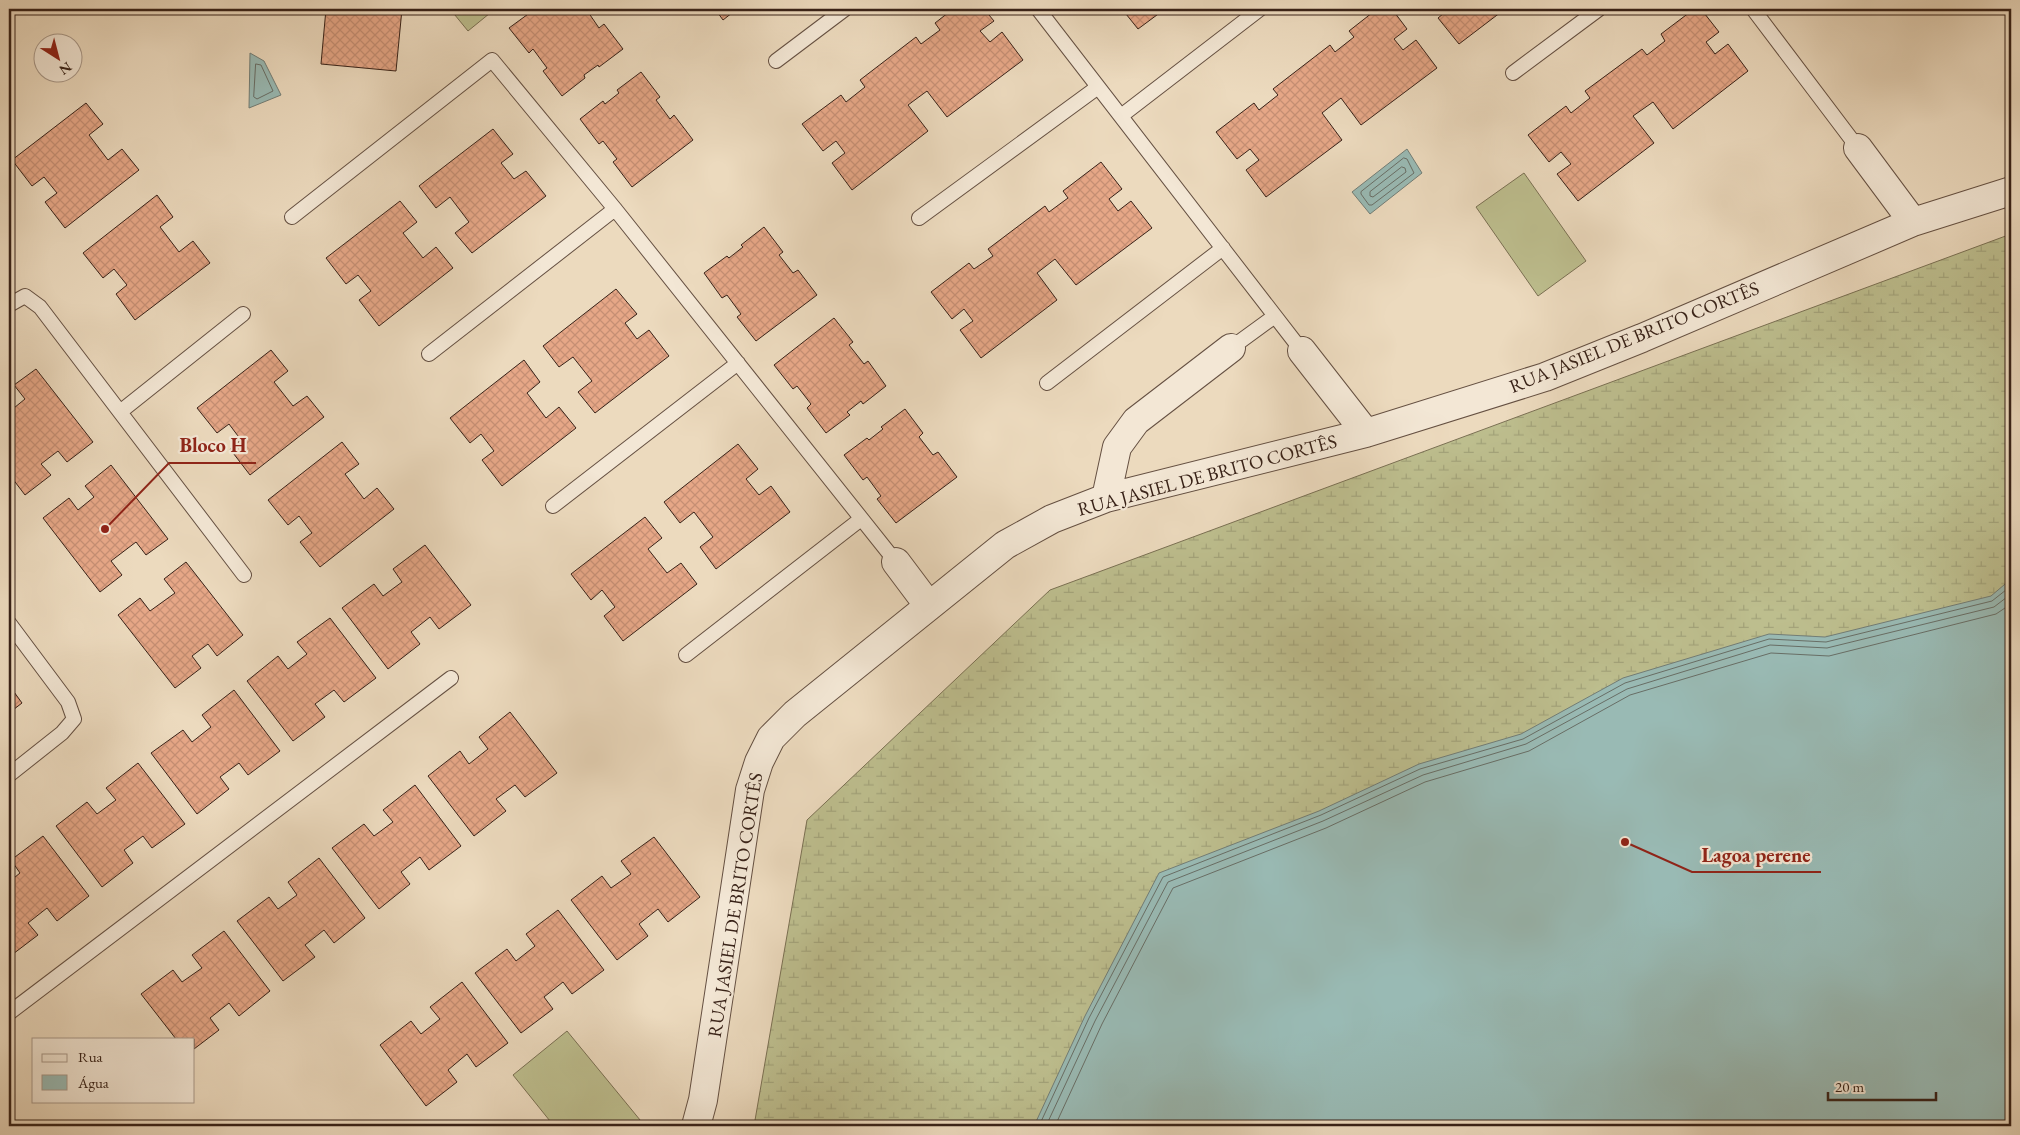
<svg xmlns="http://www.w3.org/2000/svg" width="2020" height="1135" viewBox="0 0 2020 1135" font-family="'EB Garamond',serif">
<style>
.grass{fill:#bdbe8e;stroke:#7a7053}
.wetland{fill:url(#wetland-marsh);stroke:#7a7053}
.water{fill:#99bab4;stroke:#727d76}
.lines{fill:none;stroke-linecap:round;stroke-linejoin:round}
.shore{stroke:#686e66;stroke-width:1}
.building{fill:url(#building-cross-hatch);stroke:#382218}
.service-casing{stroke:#655042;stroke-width:16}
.minor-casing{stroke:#655042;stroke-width:30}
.service{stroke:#f3e7d5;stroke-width:14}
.minor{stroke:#f3e7d5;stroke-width:28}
.labels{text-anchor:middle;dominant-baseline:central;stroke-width:4.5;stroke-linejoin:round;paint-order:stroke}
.street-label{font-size:19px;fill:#382218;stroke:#f3e7d5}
.leader{fill:none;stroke:#8f2418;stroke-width:2}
.callout-dot{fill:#8f2418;stroke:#f3e7d5;stroke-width:2}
.callout-label{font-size:20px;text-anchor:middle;font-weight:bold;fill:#8f2418;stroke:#f3e7d5;stroke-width:4.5;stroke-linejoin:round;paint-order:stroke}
</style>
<defs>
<pattern id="wetland-marsh" width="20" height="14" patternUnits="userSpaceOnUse" patternTransform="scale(1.25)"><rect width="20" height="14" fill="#bdbe8e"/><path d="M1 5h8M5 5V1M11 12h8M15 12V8" fill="none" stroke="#a3a37a"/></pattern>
<pattern id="building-cross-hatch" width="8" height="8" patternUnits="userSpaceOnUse" patternTransform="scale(1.25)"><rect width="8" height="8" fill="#e6a787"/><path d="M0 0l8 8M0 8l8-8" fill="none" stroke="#c68f74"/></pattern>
</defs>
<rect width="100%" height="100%" fill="#ecdabe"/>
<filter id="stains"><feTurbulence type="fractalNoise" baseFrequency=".004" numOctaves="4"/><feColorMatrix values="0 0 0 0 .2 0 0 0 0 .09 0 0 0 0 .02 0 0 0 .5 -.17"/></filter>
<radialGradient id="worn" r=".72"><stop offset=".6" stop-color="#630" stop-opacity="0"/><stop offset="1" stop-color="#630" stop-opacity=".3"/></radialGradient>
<path class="grass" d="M450 9H495L468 31Z
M1524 173 1586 261 1538 296 1476 207Z
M567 1031 645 1126H554L513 1075Z"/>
<path class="wetland" d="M2011 234V1126H754L807 820 1050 590Z"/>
<path class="water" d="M250 53 264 61 281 95 249 108Z
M1407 149 1422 173 1370 214 1352 192Z
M2011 579V1126H1034L1085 1016 1159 873 1319 811 1419 764 1521 734 1623 678 1769 634 1825 637 1991 596Z"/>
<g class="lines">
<path class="shore" d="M256 64 261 65 273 91 257 99 254 97Z
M1404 158 1407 159 1414 173 1372 205H1369L1361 194V192Z
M1402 167 1405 168 1406 172 1373 197 1370 196V192Z
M1039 1126 1089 1018 1163 877 1321 815 1420 769 1523 739 1625 683 1769 639 1826 642 1992 601 2011 586
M1046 1126 1095 1021 1168 882 1323 821 1423 775 1526 744 1627 689 1770 645 1827 648 1994 607 2011 594
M1055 1126 1102 1024 1173 888 1326 828 1425 782 1529 751 1630 695 1771 653 1829 656 1996 614 2011 604"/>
</g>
<path class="building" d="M326 9H402L396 71 321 64Z
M535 9H586L599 28 604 24 623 49 599 67 598 65 584 75 585 78 562 96 543 71 547 68 533 49 529 53 509 28Z
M715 9H737L723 20Z
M953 9H984L994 21 980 31 990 42 1002 32 1023 60 947 117 927 91 908 105 928 131 852 190 832 163 845 153 836 141 823 151 802 124 841 95 846 102 865 87 860 80 916 37 921 44 940 30 935 23Z
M1122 9H1165L1138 29Z
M1377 9H1392L1407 29 1394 39 1403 50 1416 40 1437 68 1361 125 1341 98 1322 113 1342 140 1266 197 1246 170 1259 160 1250 149 1237 159 1216 132 1254 103 1259 110 1278 95 1273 89 1330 45 1335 52 1354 37 1349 31Z
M1449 9H1505L1459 44 1438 18Z
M1694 9H1701L1719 32 1706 42 1715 54 1728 44 1748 71 1673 129 1653 102 1633 116 1654 143 1578 201 1557 174 1571 164 1561 152 1549 162 1528 135 1566 106 1571 113 1590 98 1585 91 1642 49 1647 55 1665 41 1661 34Z
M641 72 660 97 656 100 670 119 674 115 693 140 632 187 613 162 617 159 603 141 599 144 580 119 603 101 605 104 619 93 617 90Z
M86 103 103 124 89 135 108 160 122 149 139 170 65 228 45 202 57 193 44 177 32 186 12 160Z
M493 129 513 154 501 163 514 179 526 171 546 196 472 253 455 233 469 222 450 197 436 208 419 186Z
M1101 162 1122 189 1109 199 1118 211 1131 201 1152 228 1076 285 1055 259 1037 273 1057 300 981 358 960 330 973 321 964 309 952 319 931 292 969 263 974 269 993 256 988 249 1045 206 1049 212 1068 198 1063 191Z
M157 195 173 217 160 227 179 252 193 241 210 263 135 320 116 294 127 285 114 269 103 278 83 253Z
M400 201 417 222 403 233 423 258 436 247 453 268 379 326 359 300 371 291 358 275 346 284 326 258Z
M764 227 783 252 779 255 793 273 798 270 817 295 756 341 737 317 741 314 727 295 722 298 704 273 727 256 729 258 743 247 741 245Z
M616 289 637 314 625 323 637 339 649 330 669 356 595 413 578 392 592 381 573 357 559 367 543 346Z
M834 318 853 342 849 345 864 364 868 361 886 386 863 404 861 401 847 412 850 415 826 433 807 408 811 404 797 386 793 389 774 365Z
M271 350 288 371 274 382 293 406 307 396 324 417 250 475 230 449 241 440 229 424 217 433 197 408Z
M524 360 540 382 527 393 546 418 559 407 576 428 502 486 482 460 494 451 481 434 470 443 450 418Z
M36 369 93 442 67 462 58 451 41 464 51 475 25 495 9 474V412L25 399 14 385Z
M905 409 923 433 919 437 933 455 938 452 957 477 896 523 877 499 881 496 867 477 863 480 844 455 867 438 869 440 883 429 881 427Z
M342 442 359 464 345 474 364 499 377 488 394 509 320 567 300 542 312 533 299 516 288 525 268 500Z
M738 444 758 469 746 479 759 495 771 486 790 512 716 569 700 547 713 537 694 512 680 523 664 502Z
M111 465 168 539 146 555 136 542 111 561 122 575 100 592 43 518 69 498 78 510 94 497 85 486Z
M645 517 662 538 648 549 667 573 681 563 697 584 623 641 604 616 615 607 602 590 591 600 571 574Z
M425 545 471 605 439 629 430 617 411 632 420 644 388 669 342 608 374 584 383 596 402 582 393 569Z
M186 562 243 635 217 656 208 644 192 656 201 668 175 688 118 615 140 598 150 611 175 593 164 579Z
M330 618 376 678 344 702 334 690 315 704 325 717 293 741 247 681 278 656 288 669 307 654 297 642Z
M9 685 22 703 9 713Z
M234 690 280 751 248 775 239 763 220 777 229 789 197 814 151 753 183 730 192 742 211 727 202 715Z
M510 712 557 773 525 797 515 785 496 799 506 811 474 836 428 776 460 751 469 764 488 749 479 737Z
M138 763 185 824 152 848 143 836 124 850 133 863 102 887 56 826 87 802 97 814 116 800 106 788Z
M415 785 461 846 429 870 420 857 401 872 410 884 379 909 332 848 364 824 374 836 393 822 383 810Z
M43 836 89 896 57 921 47 908 28 923 38 935 9 957V882L20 873 11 860Z
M654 837 700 897 668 922 658 909 639 924 648 936 617 960 571 900 602 876 611 888 631 874 621 861Z
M319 858 365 918 334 943 324 930 305 945 315 957 283 981 237 921 269 897 278 909 297 895 288 882Z
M558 910 604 970 572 994 563 982 544 997 553 1009 521 1033 475 973 507 949 516 961 535 946 526 934Z
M224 931 270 991 239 1016 229 1003 210 1018 219 1030 194 1049V1039H176L141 994 173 970 182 982 202 968 192 955Z
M462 982 508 1043 476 1067 467 1054 448 1070 457 1082 426 1106 380 1045 411 1021 421 1034 440 1019 430 1007Z"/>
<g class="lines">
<g class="service-casing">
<path id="service" d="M1038 9 1302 351
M1753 9 1858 148
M776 61 845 9
M1513 73 1599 9
M1121 116 1260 9
M292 217 492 60 615 209 896 562
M919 218 1098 87
M9 305 25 296 40 307 244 575
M1231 348 1275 316
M429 354 615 209
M1047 383 1223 248
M120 412 243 314
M553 506 738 363
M9 623 68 702 74 719 62 733 9 775
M686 655 861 519
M9 1013 451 678"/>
</g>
<g class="minor-casing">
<path id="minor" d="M1858 148 1913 222
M1302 351 1366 433
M1106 498 1117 447 1136 421 1231 348
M896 562 929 606
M696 1126 703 1100 750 790 759 762 771 738 795 714 1005 545 1052 519 1106 498 1366 433 1545 377 1642 338 1913 222 2011 191"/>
</g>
<use href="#service" class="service"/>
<use href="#minor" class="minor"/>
</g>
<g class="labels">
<g class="street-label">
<text transform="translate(1634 337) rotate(-22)">RUA JASIEL DE BRITO CORTÊS</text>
<text transform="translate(1207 475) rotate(-15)">RUA JASIEL DE BRITO CORTÊS</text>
<text transform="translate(735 905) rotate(-81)">RUA JASIEL DE BRITO CORTÊS</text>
</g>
</g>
<path class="leader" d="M105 529L169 463H256M1625 842L1692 872H1821"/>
<g class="callout-dot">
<circle cx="105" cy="529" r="5"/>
<circle cx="1625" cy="842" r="5"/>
</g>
<g class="callout-label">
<text x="213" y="452">Bloco H</text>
<text x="1756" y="862">Lagoa perene</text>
</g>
<rect width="2020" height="1135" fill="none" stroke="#ecdabe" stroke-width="30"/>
<rect x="10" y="10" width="2000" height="1115" fill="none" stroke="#382218" stroke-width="2.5"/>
<rect x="15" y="15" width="1990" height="1105" fill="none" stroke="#382218"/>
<rect x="32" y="1038" width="162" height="65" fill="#f3e7d5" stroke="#a89889"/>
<rect x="42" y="1054" width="25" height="8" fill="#f3e7d5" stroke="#a89889"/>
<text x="78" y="1062" font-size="15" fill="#382218">Rua</text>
<rect x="42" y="1075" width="25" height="15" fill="#99bab4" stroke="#a89889"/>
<text x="78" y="1088" font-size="15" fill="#382218">Água</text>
<g transform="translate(58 58) rotate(144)"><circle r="24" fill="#f3e7d5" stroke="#a89889"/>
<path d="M0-4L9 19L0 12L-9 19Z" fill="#8f2418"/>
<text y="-8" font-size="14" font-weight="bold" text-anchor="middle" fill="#382218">N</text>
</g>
<path d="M1828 1092v8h108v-8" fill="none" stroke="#382218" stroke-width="2.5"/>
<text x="1835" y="1092" font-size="15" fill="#382218" stroke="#f3e7d5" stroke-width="4" paint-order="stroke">20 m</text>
<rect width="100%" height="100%" filter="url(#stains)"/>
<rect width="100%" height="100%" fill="url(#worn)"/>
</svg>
